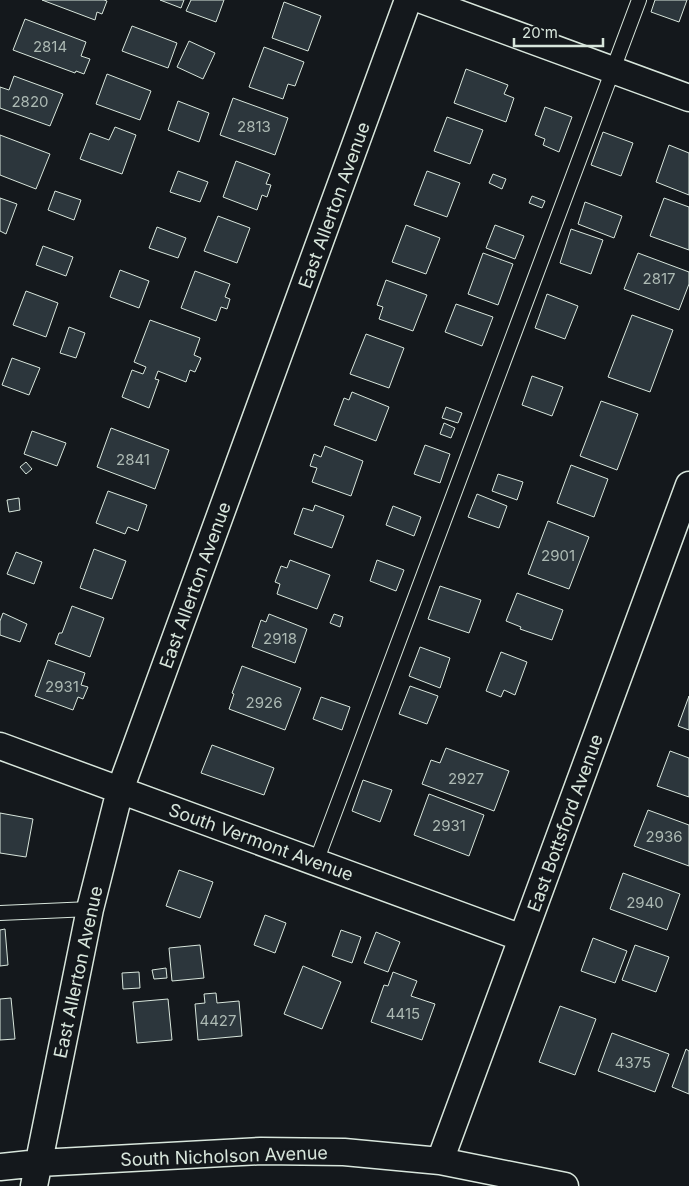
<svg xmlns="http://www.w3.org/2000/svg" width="689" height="1186" viewBox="0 0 689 1186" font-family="Inter,sans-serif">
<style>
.building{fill:#2c363c;stroke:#d8e6dc}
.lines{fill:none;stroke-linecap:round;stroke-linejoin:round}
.service-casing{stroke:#d8e6dc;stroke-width:16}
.minor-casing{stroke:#d8e6dc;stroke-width:29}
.service{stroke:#14181c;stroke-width:14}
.minor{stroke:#14181c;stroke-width:26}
.labels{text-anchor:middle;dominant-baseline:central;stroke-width:4;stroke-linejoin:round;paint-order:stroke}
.number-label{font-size:15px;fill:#adbab4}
.street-label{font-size:18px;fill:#d8e6dc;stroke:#14181c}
</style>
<rect width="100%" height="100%" fill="#14181c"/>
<path class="building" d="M42 0H104L107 1 102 14 97 12 95 20Z
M160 0H184L181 8Z
M191 0H224L216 22 186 11Z
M655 0H687L679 22 651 12Z
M284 2 321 16 308 51 272 38Z
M25 19 86 42 81 56 90 59 84 74 76 71 75 73 13 50Z
M132 26 177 43 168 68 122 51Z
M189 41 215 53 203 79 177 67Z
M264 47 304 62 295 86 288 84 283 99 249 87Z
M466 69 508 85 504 94 514 98 506 122 454 103Z
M107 74 151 91 140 120 96 104Z
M14 76 63 94 50 126 0 108V87L9 90Z
M233 98 288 118 275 155 220 135Z
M178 101 209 113 199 142 168 130Z
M545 107 572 117 559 152 543 145 545 139 535 135Z
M447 117 483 130 470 164 434 151Z
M115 127 136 135 122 174 80 159 90 133 109 140Z
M603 132 633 143 621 176 591 165Z
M0 135 50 154 36 189 0 175Z
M669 145 689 153V195L656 182Z
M236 161 270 174 266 184 271 185 267 197 262 195 257 210 223 197Z
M178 171 208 182 200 202 170 192Z
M427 171 460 183 447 217 414 205Z
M493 174 506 179 502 189 489 183Z
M55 191 81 200 74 220 48 210Z
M532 196 545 201 542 208 529 203Z
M0 198 17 204 6 234 0 231Z
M664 198 689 207V250L650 236Z
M585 202 622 216 614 238 578 224Z
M218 216 250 228 237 263 204 251Z
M406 225 440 238 426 274 392 262Z
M495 225 524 236 515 259 486 248Z
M157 227 186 238 178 258 149 248Z
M571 229 603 240 591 274 560 263Z
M43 246 73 257 66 276 36 265Z
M483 253 513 264 498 305 468 294Z
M638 253 689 272V284L679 310 624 289Z
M120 270 149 281 139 308 110 297Z
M195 271 230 284 225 297 230 299 227 309 221 307 216 321 181 308Z
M386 280 427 295 413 331 379 319 383 307 377 305Z
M26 291 58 303 46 337 13 325Z
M547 294 578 306 565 339 535 328Z
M456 304 493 317 482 346 445 332Z
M632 315 673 330 650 392 608 377Z
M150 320 200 338 194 355 201 358 195 372 190 370 186 382 158 371 155 379 159 380 149 408 122 397 132 370 143 374 146 367 134 362Z
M69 327 85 333 76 358 60 353Z
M366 334 404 348 389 388 350 374Z
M12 358 40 368 29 395 2 385Z
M532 376 563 387 552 416 522 405Z
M352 392 389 407 376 441 334 425 344 398 349 400Z
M601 401 638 414 617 470 580 456Z
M446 407 462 413 458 423 442 418Z
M444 423 455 428 451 438 440 434Z
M111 428 169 450 155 489 97 467Z
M32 431 66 443 57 466 24 454Z
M425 445 450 454 440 483 414 474Z
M325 446 363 461 351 496 312 482 317 468 310 466 314 454 321 457Z
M26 462 32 469 26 474 20 467Z
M571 465 608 479 594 517 557 503Z
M498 474 523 482 517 500 492 491Z
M108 491 147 505 138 531 128 527 125 534 96 523Z
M477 494 507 506 499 528 468 517Z
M19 498 20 510 9 512 7 500Z
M315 505 344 516 332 548 294 534 303 508 313 511Z
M393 506 421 517 414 536 386 525Z
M548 521 589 537 569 589 528 574Z
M94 549 126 561 112 599 80 588Z
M16 552 42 562 34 584 7 574Z
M290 560 330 575 317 609 277 594 280 584 275 582 281 566 287 568Z
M377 560 404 570 396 591 370 581Z
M440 586 481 600 469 633 428 619Z
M517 593 563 610 552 640 520 629 521 627 506 621Z
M72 606 104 618 90 657 55 644 59 633H62Z
M3 613 27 624 20 642 0 635V621Z
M269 614 307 629 295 663 252 647 261 620 266 622Z
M334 614 343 617 340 627 330 623Z
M420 647 450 658 440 688 409 676Z
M501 652 527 662 515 695 504 690 501 697 486 691Z
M48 660 85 673 81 685 88 687 83 699 78 697 73 710 35 696Z
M242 666 301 688 285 730 229 709 234 694 232 693Z
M410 686 438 696 427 724 399 714Z
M689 696V730L678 726Z
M321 697 350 707 342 730 313 719Z
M212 745 274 768 264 795 201 773Z
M446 748 509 771 494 811 422 784 431 760 440 763Z
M670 751 689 758V797L657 786Z
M363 780 392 790 380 822 352 811Z
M429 794 484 815 469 856 414 835Z
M648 810 689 825V866L634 846Z
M0 813 33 819 26 857 0 853Z
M179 870 213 882 200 918 166 906Z
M623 873 680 894 667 930 610 909Z
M265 915 286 923 275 953 254 945Z
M5 929 8 965 0 966V930Z
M341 930 361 937 352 963 332 956Z
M376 932 400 942 388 972 364 963Z
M593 938 627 951 615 983 581 971Z
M200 945 204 978 172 981 169 948Z
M635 945 669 957 656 992 622 980Z
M303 966 341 982 322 1029 284 1014Z
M166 968 167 978 154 979 152 970Z
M139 972 140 988 123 989 122 973Z
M393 972 417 981 411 996 435 1004 422 1040 371 1022 384 985 388 986Z
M216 993 217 1003 239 1001 242 1036 198 1040 195 1004 205 1003 204 994Z
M11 998 15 1039 0 1040V999Z
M168 999 172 1040 137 1043 133 1002Z
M560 1006 596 1019 575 1075 539 1062Z
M612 1033 669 1054 655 1092 598 1071Z
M686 1049 689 1051V1094L672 1087Z"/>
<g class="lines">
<g class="service-casing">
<path id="service" d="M316 862 639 0
M0 913 90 909"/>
</g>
<g class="minor-casing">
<path id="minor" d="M422 0 689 98
M0 746 522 938
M440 1161 689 485
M0 1167 39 1163 261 1151 344 1152 440 1161 565 1186
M34 1186 90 909 120 790 408 0"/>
</g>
<use href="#service" class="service"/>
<use href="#minor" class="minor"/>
</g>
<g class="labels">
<g class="number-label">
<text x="50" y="46">2814</text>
<text x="30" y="101">2820</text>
<text x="254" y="126">2813</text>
<text x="659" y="278">2817</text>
<text x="133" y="459">2841</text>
<text x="558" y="555">2901</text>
<text x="280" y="638">2918</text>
<text x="62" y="686">2931</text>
<text x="264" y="702">2926</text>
<text x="466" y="778">2927</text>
<text x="449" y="825">2931</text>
<text x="664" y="836">2936</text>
<text x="645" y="902">2940</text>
<text x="403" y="1013">4415</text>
<text x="218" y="1020">4427</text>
<text x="633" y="1062">4375</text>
</g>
<g class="street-label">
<text transform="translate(334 205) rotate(-70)">East Allerton Avenue</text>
<text transform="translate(195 585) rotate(-70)">East Allerton Avenue</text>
<text transform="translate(565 823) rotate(-70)">East Bottsford Avenue</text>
<text transform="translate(261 842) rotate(20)">South Vermont Avenue</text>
<text transform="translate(78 972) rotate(-78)">East Allerton Avenue</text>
<text transform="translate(224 1156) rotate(-2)">South Nicholson Avenue</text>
</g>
</g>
<path d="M514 38v8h89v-8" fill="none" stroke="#d8e6dc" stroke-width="2.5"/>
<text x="522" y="38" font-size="15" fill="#d8e6dc" stroke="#14181c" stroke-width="4" paint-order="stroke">20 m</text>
</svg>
